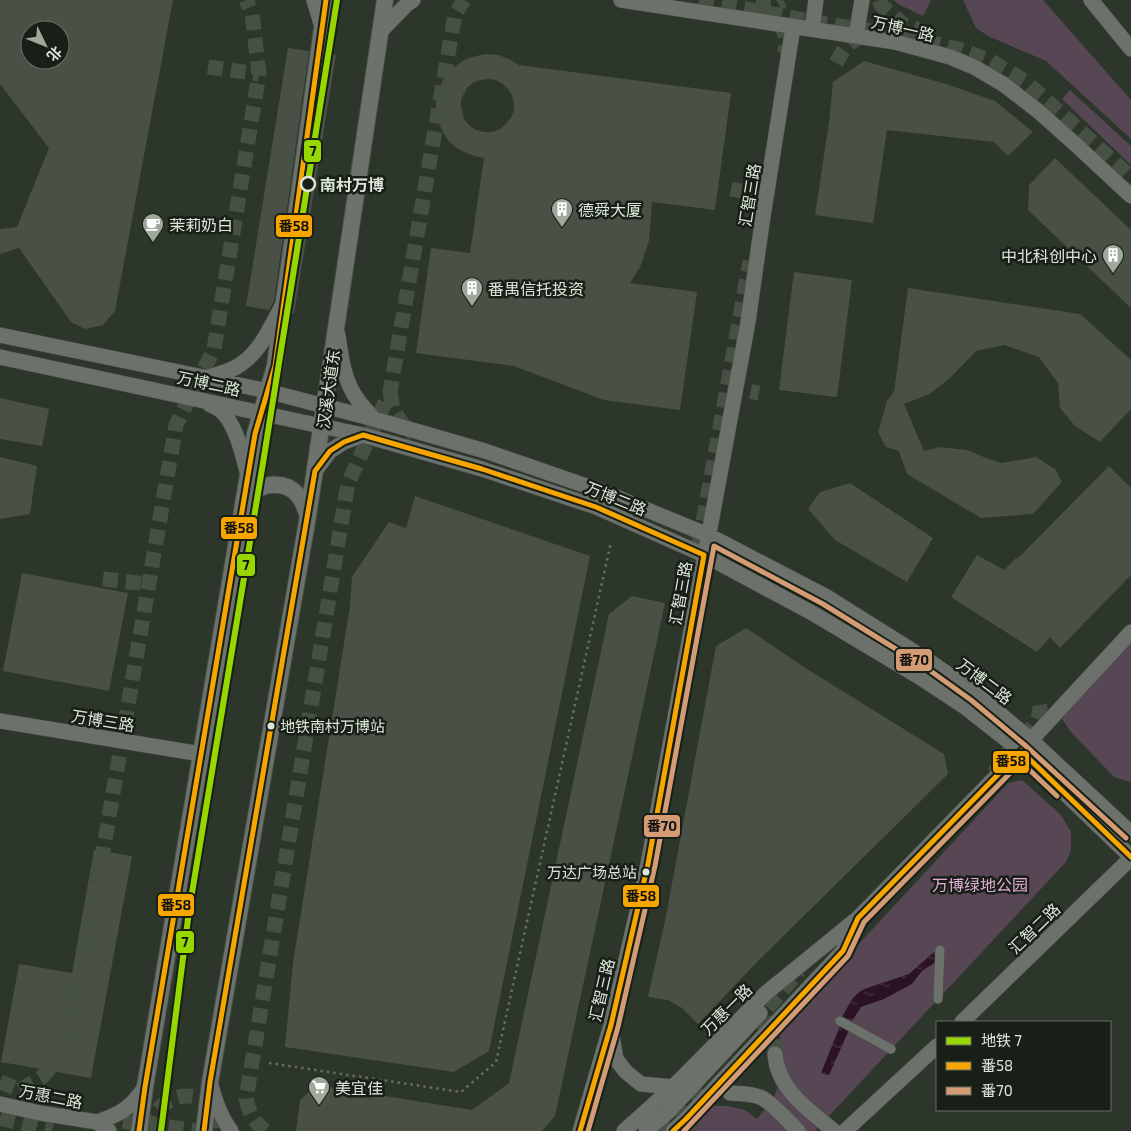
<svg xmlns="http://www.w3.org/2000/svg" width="1131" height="1131" viewBox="0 0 1131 1131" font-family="'Exo 2','Noto Sans SC',sans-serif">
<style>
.park{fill:#574653}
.water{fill:url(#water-ripples)}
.building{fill:#495147;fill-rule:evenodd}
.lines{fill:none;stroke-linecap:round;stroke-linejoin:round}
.tertiary-tunnel{stroke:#465144;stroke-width:15;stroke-dasharray:15 8;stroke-linecap:butt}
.pedestrian-casing{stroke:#495147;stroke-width:10}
.tertiary-casing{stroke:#495147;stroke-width:16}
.secondary-casing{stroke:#495147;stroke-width:18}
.path{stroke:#686d66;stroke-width:2.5;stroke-dasharray:2.5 4;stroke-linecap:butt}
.pedestrian{stroke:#6c716b;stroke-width:9}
.tertiary{stroke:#6c716b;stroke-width:15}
.secondary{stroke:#6d736c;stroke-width:16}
.bus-1-casing{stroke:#171f16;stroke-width:9}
.bus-2-casing{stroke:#171f16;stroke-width:9}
.bus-1{stroke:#f7a600;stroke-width:5}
.bus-2{stroke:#d39c74;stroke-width:5}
.metro-1-casing{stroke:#171f16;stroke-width:10}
.metro-1{stroke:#97d700;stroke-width:6}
.stop-dot{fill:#171f16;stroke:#dce7da;stroke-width:2.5}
.bus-dot{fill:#dce7da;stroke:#171f16;stroke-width:2}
.labels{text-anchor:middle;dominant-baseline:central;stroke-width:5;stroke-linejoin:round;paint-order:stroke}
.bus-label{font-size:15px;fill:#dce7da;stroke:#171f16;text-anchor:start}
.street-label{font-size:16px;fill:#dce7da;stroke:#171f16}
.stop-label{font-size:16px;font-weight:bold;fill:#dce7da;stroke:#171f16;text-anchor:start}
.poi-label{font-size:16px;fill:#dce7da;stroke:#171f16;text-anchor:start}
.park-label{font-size:16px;fill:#e6add8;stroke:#171f16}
.line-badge{stroke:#171f16;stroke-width:2}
.pale-badge-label{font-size:14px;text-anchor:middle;font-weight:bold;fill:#111}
</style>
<defs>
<pattern id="water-ripples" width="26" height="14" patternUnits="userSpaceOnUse" patternTransform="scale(1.25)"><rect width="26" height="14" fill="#2b1325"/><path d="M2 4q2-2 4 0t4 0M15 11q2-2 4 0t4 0" fill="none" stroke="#493544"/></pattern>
</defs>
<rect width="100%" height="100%" fill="#2c362a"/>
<path class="park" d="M894 0H931L923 16 898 4Z
M963 0H1043L1131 100V139L1046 61 988 36 976 28Z
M1070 90 1131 146V165L1062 99Z
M1131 640V782H1130L1114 777 1070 731 1062 719 1064 708Z
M1022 780 1061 815 1071 832V851L1066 862 815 1131H685L711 1106H728L745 1110 757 1119 774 1097 784 1070 779 1030 1008 783Z"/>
<path class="water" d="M934 952 936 962 922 971 912 984 884 999 861 1007 852 1021 842 1017 852 999 859 992 867 988 909 974Z
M840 1026 849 1030 829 1075 821 1073Z"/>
<path class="building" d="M0 0H173L115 311 103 325 85 329 71 322 19 248 0 254V229L17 227 49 148 0 84ZM30 30H60V60H30Z
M288 48 309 51 274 301 269 310 246 306Z
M329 54 336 55 294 314H292Z
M487 54 498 55 509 59 519 65 731 93 715 210 652 202 649 241 640 267 630 283 697 292 680 410 604 400 514 366 416 353 431 248 470 253 484 158 474 156 464 152 455 147 447 139 442 130 438 121 436 110V100L439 90 443 80 449 72 457 65 466 59 476 56ZM489 79 496 80 503 84 508 89 512 95 514 103V110L511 118 506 124 500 129 492 132H484L476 130 469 125 464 119 461 106V99L468 87 474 82 481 80Z
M864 61 946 84 995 101 1033 132 1008 156 994 142 887 130 873 223 815 215 829 122 833 82Z
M1055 158 1131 230V308L1028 210 1029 185Z
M794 272 852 280 837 397 779 390Z
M908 288 1080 314 1131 360V409L1100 442 1075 426 1060 408 1058 383 1039 357 1004 345 976 351 950 378 930 394 904 404 924 451 940 447 967 450 986 458 1001 463 1036 457 1056 470 1062 482 1033 514 981 518 907 474 899 451 886 447 878 432 887 401 894 392Z
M0 398 49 409 42 446 0 439Z
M0 457 37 466 30 514 0 519Z
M1109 466 1131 488V575L1060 648 1050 637 1037 652 951 597 977 555 1004 570 1016 558 1017 559Z
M850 483 933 538 907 582 835 540 808 509 820 492Z
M415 496 590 556 489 1051 454 1072 285 1047 293 963 350 606 352 577 389 522 406 528Z
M22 573 128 593 109 691 3 671Z
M632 596 665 603 555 1116 542 1131H296L300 1100 317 1085 472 1110 509 1083 609 614Z
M746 628 807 669 944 754 948 774 756 963 698 1024 682 1008 668 1000 648 997 666 916 716 646Z
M94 850 132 856 91 1078 1 1062 19 964 72 973Z"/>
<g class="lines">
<path class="tertiary-tunnel" d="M699 0 815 22 897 35 962 50 991 61 1025 81 1131 177
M879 0 881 5 904 25 928 33
M756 7H771L783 0
M760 12C765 14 771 16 775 19 786 26 786 42 785 53
M836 63C845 47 849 40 868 35
M208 67 259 74
M731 189 761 195
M728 387 759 393
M390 392 393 409 407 431 412 433
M691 529 701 533 750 261
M692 576 700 539
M103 579 149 584
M994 773C999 765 1004 757 1010 750 1021 736 1045 722 1039 702
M38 990 78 995
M753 1025 799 971
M775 1054 776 1014
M0 1082 20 1090 43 1095
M20 1090 41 1078 59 1059 73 1027 176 425 214 349 259 74 252 14 246 0
M0 1118 52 1131
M100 1119 186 1129 197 1131
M152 1131C152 1084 223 1085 220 1131
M265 1131C254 1122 249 1112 246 1099L348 483 390 392 455 14 464 0
M658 1131 678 1114 702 1085"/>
<g class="pedestrian-casing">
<path id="pedestrian" d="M938 999 940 950
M840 1021 891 1049"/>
</g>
<g class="tertiary-casing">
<path id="tertiary" d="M314 0 322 27
M621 0 895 42 950 57 974 67 1003 84 1038 111 1074 143 1131 196
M1091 0 1131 49
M812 29 816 0
M380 32 407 4 413 0
M856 36 862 0
M0 335 208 378 267 391 374 419 485 451 601 491 708 535 827 597 929 661 976 694 1031 740 1131 833
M338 335C341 357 344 382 358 400 363 407 369 413 374 419
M0 357 363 435 482 469 596 507 704 555 814 614 921 678 965 707 1021 751 1131 857
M208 377C219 374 232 371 241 364 261 351 272 324 283 304
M209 404C213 406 217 408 220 410 236 423 243 456 248 475
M315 471 330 451 344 442 363 435
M0 721 201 754
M962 1022 1131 858
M611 1029 616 1059 626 1072 641 1084 673 1087
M775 1054C777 1089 809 1110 834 1131
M210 1082C215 1100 220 1116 231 1131
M730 1093C740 1094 752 1093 762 1098 772 1103 789 1122 798 1131
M0 1104 40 1113 97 1122 109 1131
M97 1122C119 1115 131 1108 145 1087
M580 1131 611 1025 648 864 748 322 762 223 793 27
M624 1131 673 1087 766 993 858 918 1021 751 1131 632
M646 1131 668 1112 760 1013
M673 1131 686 1119 843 951 856 922
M845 1131 937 1046"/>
</g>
<g class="secondary-casing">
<path id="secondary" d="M244 505C246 501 248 498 250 495 263 482 285 481 297 494 303 500 305 508 308 516
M139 1131 145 1087 248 475 255 434 275 366 326 0
M204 1131 210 1082 308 516 385 0"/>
</g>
<path class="path" d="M269 1063 461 1092 496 1062 611 542"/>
<use href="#pedestrian" class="pedestrian"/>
<use href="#tertiary" class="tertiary"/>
<use href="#secondary" class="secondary"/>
<g class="bus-1-casing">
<path id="bus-1" d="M139 1131 145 1087 255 434 275 366 326 0
M204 1131 210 1082 315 471 330 451 344 442 363 435 482 469 596 507 704 555 648 864 611 1025 580 1131
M673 1131 686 1119 843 951 858 918 1021 751 1131 857"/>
</g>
<g class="bus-2-casing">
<path id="bus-2" d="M588 1131 618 1027 655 866 714 546 823 604 925 667 971 700 1026 746 1126 838
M684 1131 848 956 864 922 1021 762 1057 796"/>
</g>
<use href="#bus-1" class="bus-1"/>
<use href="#bus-2" class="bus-2"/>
<g class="metro-1-casing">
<path id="metro-1" d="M161 1131 189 911 263 463 337 0"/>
</g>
<use href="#metro-1" class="metro-1"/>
</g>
<defs>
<g id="building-pin" transform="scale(1.125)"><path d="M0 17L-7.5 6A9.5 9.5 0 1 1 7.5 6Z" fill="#9ea99c" stroke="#171f16"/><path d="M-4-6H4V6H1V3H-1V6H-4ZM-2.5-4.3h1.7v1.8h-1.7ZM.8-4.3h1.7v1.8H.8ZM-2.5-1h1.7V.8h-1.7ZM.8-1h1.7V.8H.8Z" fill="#fff"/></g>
<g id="cafe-pin" transform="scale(1.125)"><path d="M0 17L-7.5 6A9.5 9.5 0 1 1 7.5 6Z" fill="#9ea99c" stroke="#171f16"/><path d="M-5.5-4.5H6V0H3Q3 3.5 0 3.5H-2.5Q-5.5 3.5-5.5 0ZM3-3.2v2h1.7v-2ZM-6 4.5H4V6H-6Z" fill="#fff"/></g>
<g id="supermarket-pin" transform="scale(1.125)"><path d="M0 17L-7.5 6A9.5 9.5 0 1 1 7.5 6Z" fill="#9ea99c" stroke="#171f16"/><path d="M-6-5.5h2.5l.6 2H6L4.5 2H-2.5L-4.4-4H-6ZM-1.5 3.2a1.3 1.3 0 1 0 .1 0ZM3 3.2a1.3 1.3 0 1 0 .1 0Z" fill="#fff"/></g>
</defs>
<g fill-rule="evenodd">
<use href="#building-pin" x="562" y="209"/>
<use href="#cafe-pin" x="153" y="224"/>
<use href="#building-pin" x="1113" y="255"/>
<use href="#building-pin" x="472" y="288"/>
<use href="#supermarket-pin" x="319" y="1087"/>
</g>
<circle class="stop-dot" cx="308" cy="184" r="7"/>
<g class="bus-dot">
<circle cx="271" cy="726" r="4.5"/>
<circle cx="646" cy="872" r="4.5"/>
</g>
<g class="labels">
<g class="bus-label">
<text x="280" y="726">地铁南村万博站</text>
<text x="637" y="872" text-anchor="end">万达广场总站</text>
</g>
<g class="street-label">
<text transform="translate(903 28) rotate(13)">万博一路</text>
<text transform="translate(749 195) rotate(-81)">汇智三路</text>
<text transform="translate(209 383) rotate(12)">万博二路</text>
<text transform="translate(328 389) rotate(-82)">汉溪大道东</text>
<text transform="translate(616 498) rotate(22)">万博二路</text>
<text transform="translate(680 593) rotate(-80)">汇智三路</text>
<text transform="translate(985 681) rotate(37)">万博二路</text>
<text transform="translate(103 720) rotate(9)">万博三路</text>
<text transform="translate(1034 928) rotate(-44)">汇智二路</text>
<text transform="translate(601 990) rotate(-77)">汇智三路</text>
<text transform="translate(726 1009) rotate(-45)">万惠一路</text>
<text transform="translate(51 1096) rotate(11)">万惠二路</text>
</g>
<g class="stop-label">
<text x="320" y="184">南村万博</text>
</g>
<g class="poi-label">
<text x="578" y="209">德舜大厦</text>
<text x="169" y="224">茉莉奶白</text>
<text x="1097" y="255" text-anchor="end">中北科创中心</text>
<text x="488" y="288">番禺信托投资</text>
<text x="335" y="1087">美宜佳</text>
</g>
<g class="park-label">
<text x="980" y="884">万博绿地公园</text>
</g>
</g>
<g class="line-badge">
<rect x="303" y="139" width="19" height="24" rx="5" fill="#97d700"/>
<rect x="275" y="214" width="38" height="24" rx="5" fill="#f7a600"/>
<rect x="220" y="516" width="38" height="24" rx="5" fill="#f7a600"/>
<rect x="236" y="553" width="20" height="24" rx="5" fill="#97d700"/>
<rect x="895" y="648" width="38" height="24" rx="5" fill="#d39c74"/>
<rect x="992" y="750" width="38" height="24" rx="5" fill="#f7a600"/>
<rect x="643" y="814" width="38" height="24" rx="5" fill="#d39c74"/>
<rect x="622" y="884" width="38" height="24" rx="5" fill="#f7a600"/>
<rect x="157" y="893" width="38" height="24" rx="5" fill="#f7a600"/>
<rect x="175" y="930" width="20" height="24" rx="5" fill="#97d700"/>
</g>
<g class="pale-badge-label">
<text x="313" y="156">7</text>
<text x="294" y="231">番58</text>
<text x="239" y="533">番58</text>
<text x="246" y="570">7</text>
<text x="914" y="665">番70</text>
<text x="1011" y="766">番58</text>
<text x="662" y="831">番70</text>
<text x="641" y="901">番58</text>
<text x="176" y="910">番58</text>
<text x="185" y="947">7</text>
</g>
<rect x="936" y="1021" width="175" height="90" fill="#171f16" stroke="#666f64"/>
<rect x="946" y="1037" width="25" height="8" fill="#97d700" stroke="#666f64"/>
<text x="981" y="1046" font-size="15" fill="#dce7da">地铁 7</text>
<rect x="946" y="1062" width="25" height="8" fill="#f7a600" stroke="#666f64"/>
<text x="981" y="1071" font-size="15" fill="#dce7da">番58</text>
<rect x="946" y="1087" width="25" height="8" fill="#d39c74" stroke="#666f64"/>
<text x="981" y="1096" font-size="15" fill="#dce7da">番70</text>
<g transform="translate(45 45) rotate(133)"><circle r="24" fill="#171f16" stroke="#666f64"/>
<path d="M0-4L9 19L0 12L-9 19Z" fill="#9ea99c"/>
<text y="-8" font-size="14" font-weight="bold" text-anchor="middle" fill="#dce7da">北</text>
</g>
</svg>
